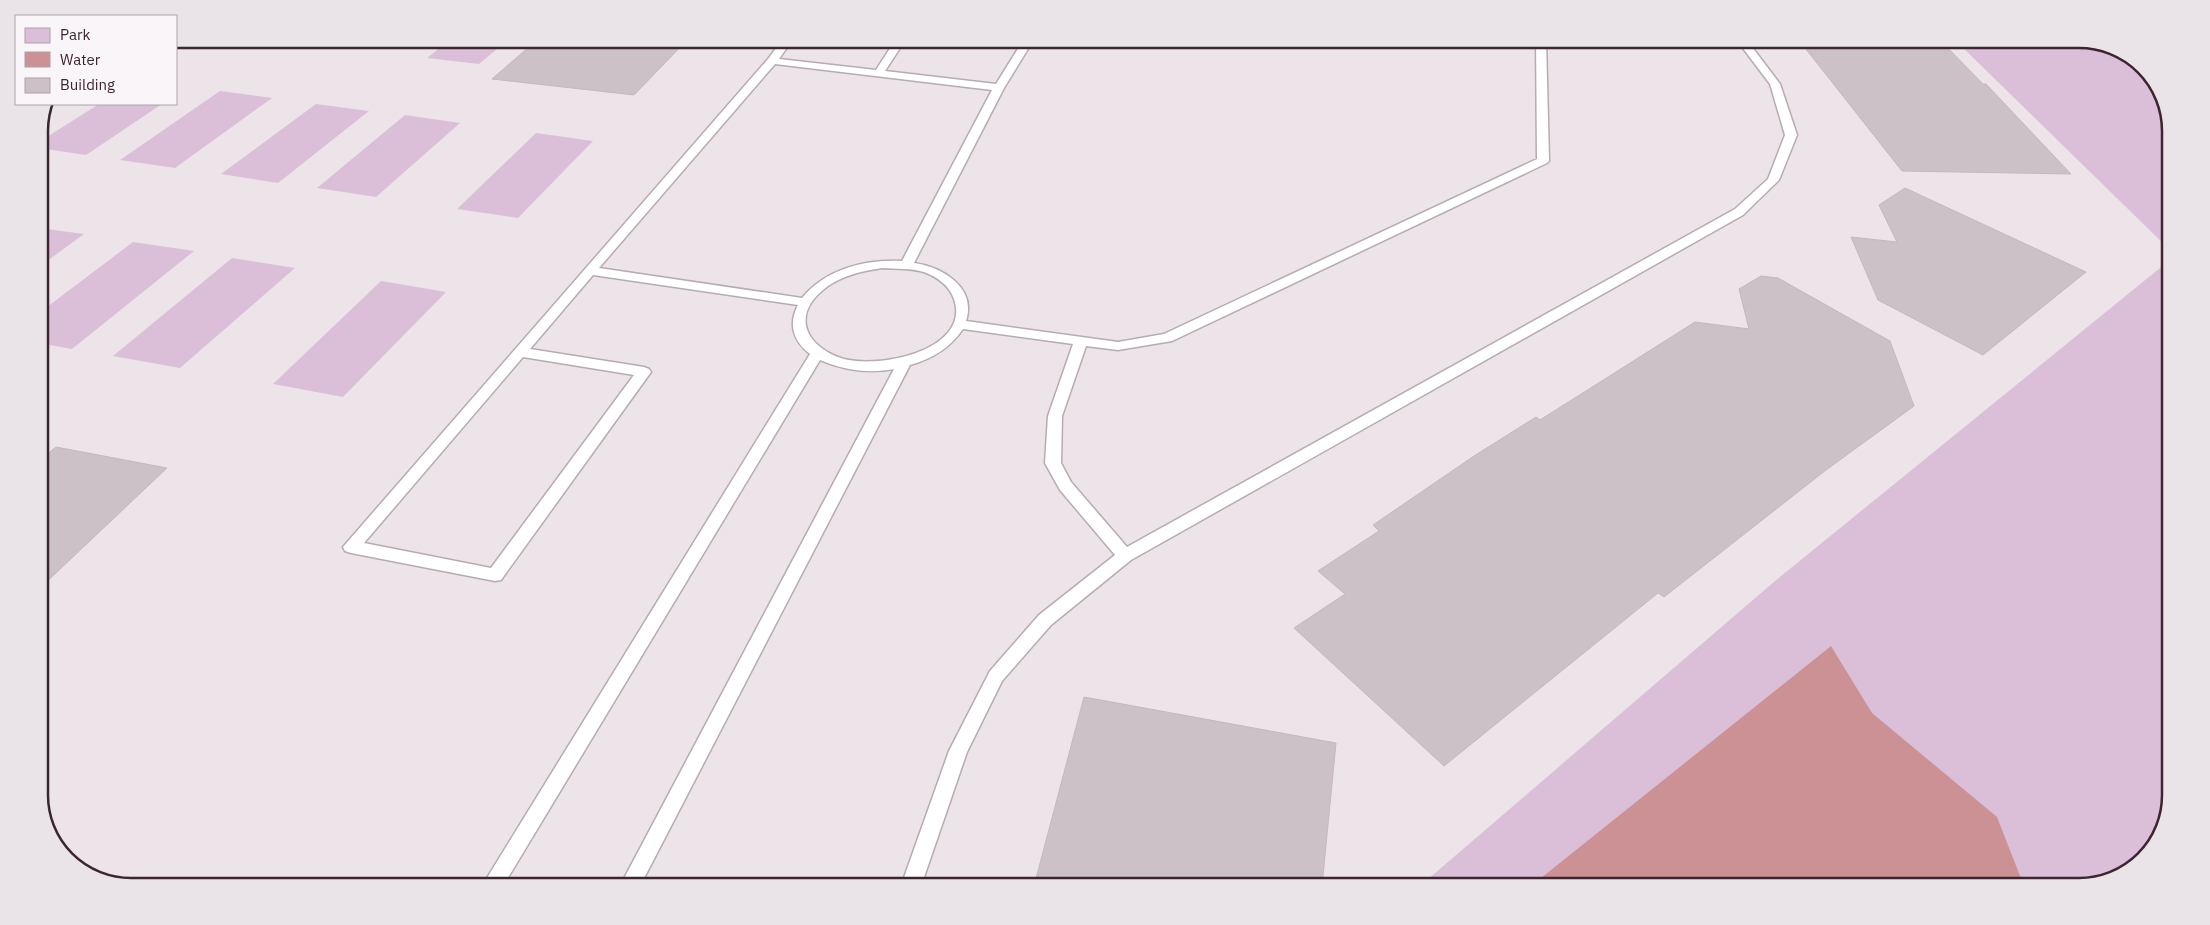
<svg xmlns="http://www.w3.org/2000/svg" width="2210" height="925" viewBox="0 0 2210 925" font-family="'IBM Plex Sans',sans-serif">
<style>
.green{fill:#dbbfd9}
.water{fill:#cc9194}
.building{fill:#cdc1c8;stroke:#c5b7c0}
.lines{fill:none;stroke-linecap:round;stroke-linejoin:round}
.lane-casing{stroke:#b7abb2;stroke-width:3}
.lane{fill:#fff;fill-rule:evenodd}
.rim{fill:none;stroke:#3c2530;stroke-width:2.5}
</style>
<rect width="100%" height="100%" fill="#ece4e9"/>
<path class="green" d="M296 39H355L342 48 292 41Z
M451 39H509L479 64 427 58Z
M1954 39H2080L2114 46 2152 75 2171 125V251Z
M220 91 272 98 175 168 120 160Z
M99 104H162L86 155 39 148V142Z
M316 104 369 111 278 183 221 174Z
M405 115 460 123 376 197 317 188Z
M536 133 593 141 518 218 457 209Z
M39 228 84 234 39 267Z
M133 242 194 251 72 349 39 343V313Z
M232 258 295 268 180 368 113 356Z
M2171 259V794L2164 829 2131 871 2080 886H1420L1775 581Z
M381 281 446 292 343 397 273 384Z"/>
<path class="water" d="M1831 646 1872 713 1997 817 2024 886H1531Z"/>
<path class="building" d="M538 39H688L634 95 492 79Z
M1798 39H1939L1983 84H1986L2071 174 1902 171Z
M1905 188 2086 272 1983 355 1878 300 1851 237 1897 242 1879 205Z
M1761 276 1778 278 1890 341 1914 406 1826 470 1664 597 1658 593 1444 766 1294 628 1345 594 1318 571 1379 531 1373 525 1474 456 1536 417 1540 420 1695 322 1749 329 1739 289Z
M56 447 167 468 39 589V461Z
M1084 697 1336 743 1322 886H1034Z"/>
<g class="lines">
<g class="lane-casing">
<path id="lane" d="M783 39H793L779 59 876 70 896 39H906L885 71 996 84 1024 39H1034L1004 88 914 263C942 267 977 287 966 321L1118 342 1164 334 1537 159 1536 39H1546L1549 161 1547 163 1172 341 1118 350 1086 346 1062 416 1061 463 1071 482 1127 547 1735 209 1768 179 1785 135 1770 84 1736 39H1746L1780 84 1797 135 1779 180 1743 215 1131 560 1051 625 1002 681 967 752 921 886H901L949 751 990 671 1039 615 1115 555 1060 490 1045 463 1048 416 1073 344 963 329C950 348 932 359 910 365L640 886H620L894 369C868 374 844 370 820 360L503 886H482L810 354C793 341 788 324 798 305L593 275 530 349 644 367 649 369 651 372 501 580 495 581 351 553 345 551 343 547 768 59ZM775 64 992 90 902 261C865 259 826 269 802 298L599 268ZM882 268C895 269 911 268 924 272 937 277 949 285 954 299 972 352 872 371 838 357 801 342 793 311 828 286 844 275 863 271 882 268ZM523 357 634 375 491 568 364 543Z"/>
</g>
<use href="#lane" class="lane"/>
</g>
<path d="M0 0H2210V925H0ZM131 48H2079A83 83 0 0 1 2162 131V795A83 83 0 0 1 2079 878H131A83 83 0 0 1 48 795V131A83 83 0 0 1 131 48Z" fill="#eae4e8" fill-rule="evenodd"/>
<path class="rim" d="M131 48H2079A83 83 0 0 1 2162 131V795A83 83 0 0 1 2079 878H131A83 83 0 0 1 48 795V131A83 83 0 0 1 131 48Z"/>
<rect x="15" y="15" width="162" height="90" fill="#f9f5f8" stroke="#ada2a8"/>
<rect x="25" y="28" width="25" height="15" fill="#dbbfd9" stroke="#ada2a8"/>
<text x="60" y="40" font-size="15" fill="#3c2530">Park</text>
<rect x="25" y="52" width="25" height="15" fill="#cc9194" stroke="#ada2a8"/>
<text x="60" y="65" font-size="15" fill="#3c2530">Water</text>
<rect x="25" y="78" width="25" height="15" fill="#cdc1c8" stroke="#ada2a8"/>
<text x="60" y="90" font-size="15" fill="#3c2530">Building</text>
</svg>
